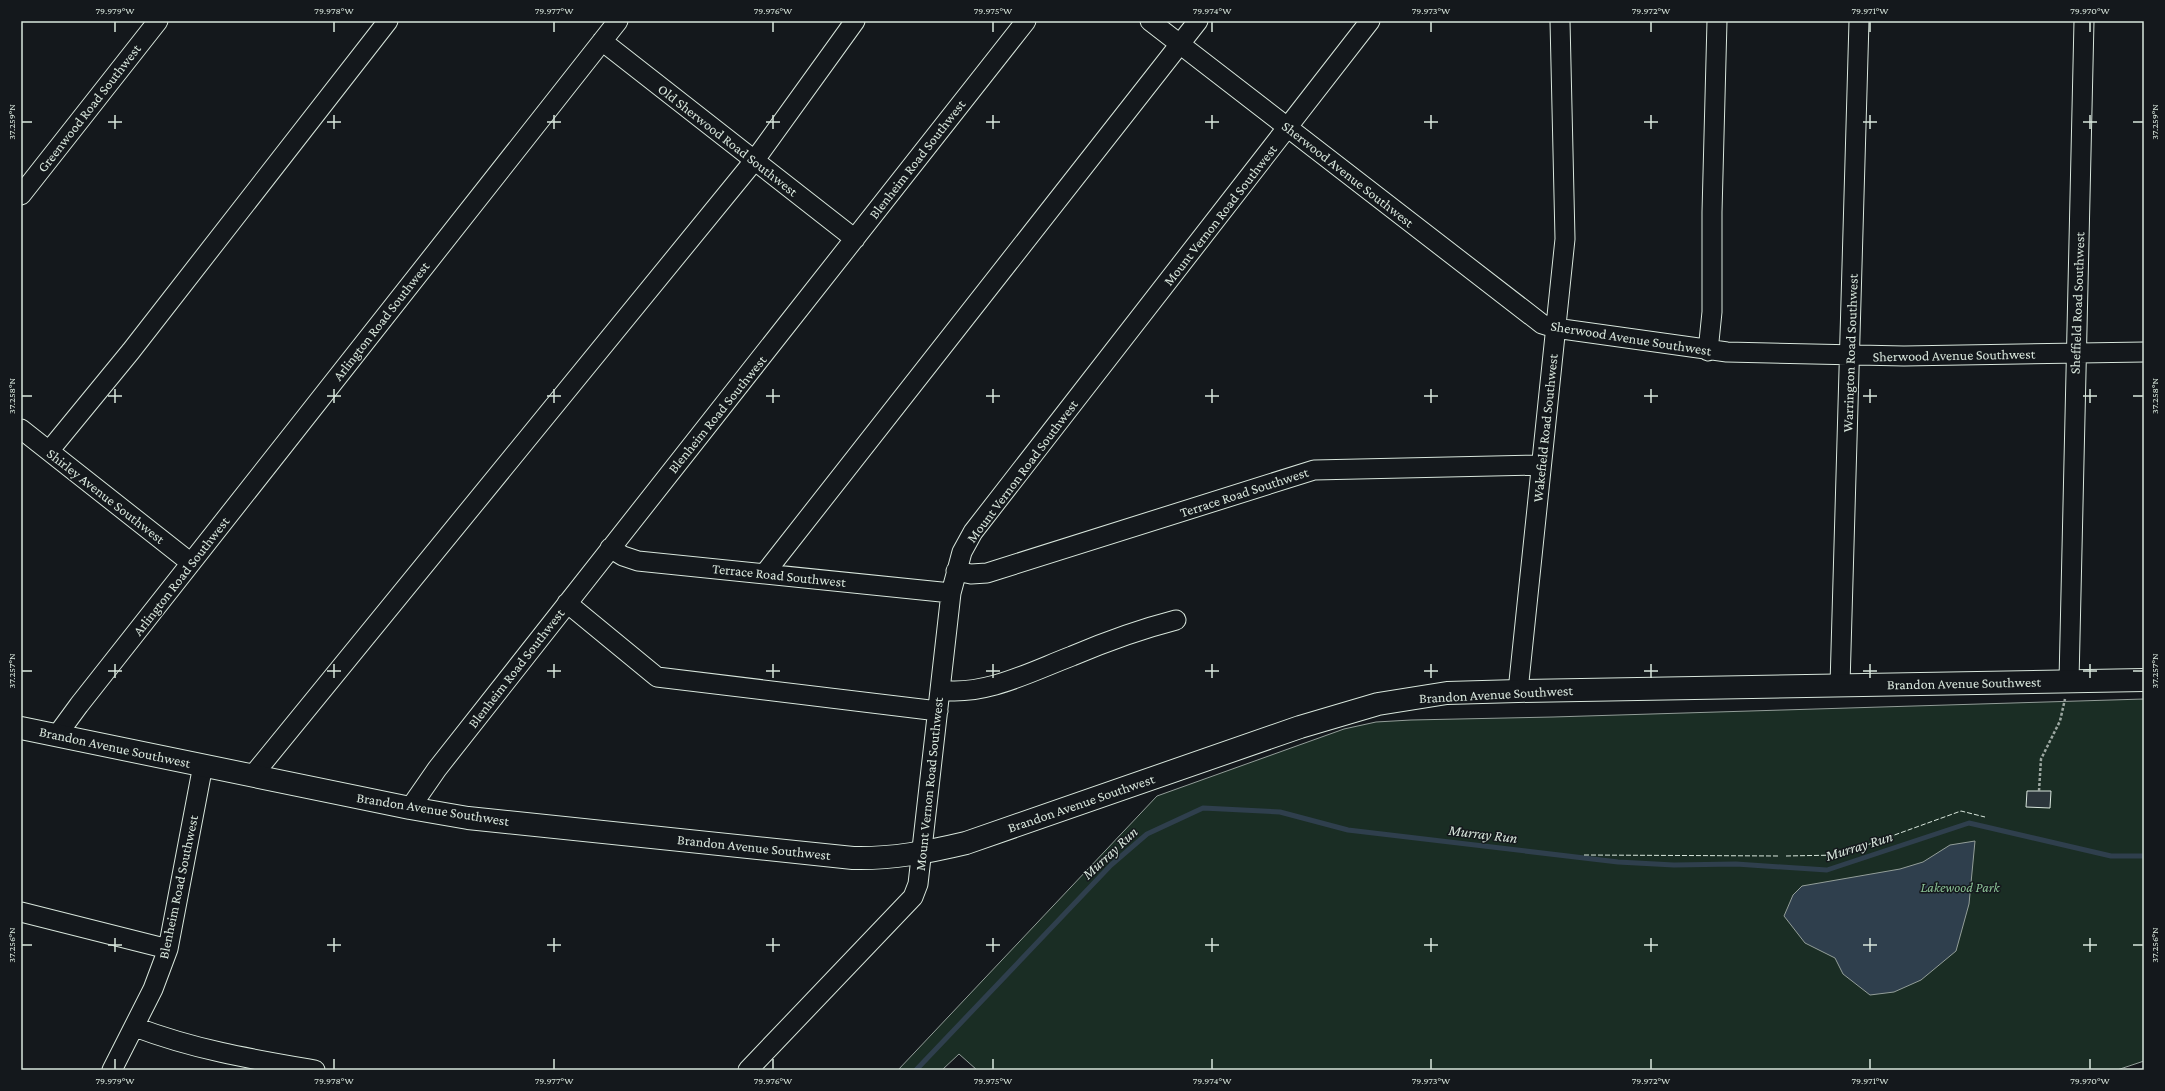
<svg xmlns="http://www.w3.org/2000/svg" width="2165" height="1091" viewBox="0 0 2165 1091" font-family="'Crimson Pro',serif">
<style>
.green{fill:#1a2d24;stroke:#939e99}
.water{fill:#2f3f4d;stroke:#939e99}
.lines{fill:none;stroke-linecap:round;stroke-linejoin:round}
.stream{stroke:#2f3f4d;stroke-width:5}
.building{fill:#2c363c;stroke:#d8e6dc}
.minor-casing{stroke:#d8e6dc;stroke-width:21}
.major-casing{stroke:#d8e6dc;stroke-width:24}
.path{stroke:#9da8a2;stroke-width:2.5;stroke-dasharray:3 2;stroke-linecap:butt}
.minor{stroke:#14181c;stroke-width:19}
.major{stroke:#14181c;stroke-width:22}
.fence{stroke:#d8e6dc;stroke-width:1;stroke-dasharray:5 2;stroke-linecap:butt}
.ticks{fill:none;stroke:#d8e6dc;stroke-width:1.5}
.labels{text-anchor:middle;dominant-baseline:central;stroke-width:3;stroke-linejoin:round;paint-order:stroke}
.street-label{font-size:14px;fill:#d8e6dc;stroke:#14181c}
.park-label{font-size:14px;font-style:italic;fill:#8ac095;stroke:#14181c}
.water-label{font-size:15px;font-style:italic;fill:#d8e6dc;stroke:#14181c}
.neatline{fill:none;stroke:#d8e6dc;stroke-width:1.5}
.ticks-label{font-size:10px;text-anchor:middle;fill:#d8e6dc}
</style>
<rect width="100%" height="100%" fill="#14181c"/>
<path class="green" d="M2144 699V1061L2117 1070H977L959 1054 942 1070H898L1157 796 1344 729 1376 722 1411 720 1553 717Z"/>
<path class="water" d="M1975 841 1969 904 1956 951 1921 980 1894 992 1870 995 1843 974 1835 958 1805 943 1784 916 1793 895 1802 886 1900 869 1923 862 1950 845Z"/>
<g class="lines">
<path class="stream" d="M916 1070 1111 865 1147 834 1203 808 1280 812 1348 830 1618 862 1674 865 1736 864 1827 870 1969 823 2111 856H2144"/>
</g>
<path class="building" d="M2027 791H2051L2050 808 2026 807Z"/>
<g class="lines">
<g class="minor-casing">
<path id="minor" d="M1150 21 1542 324 1555 328 1727 352 1904 356 2144 352
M602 41 855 239
M21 195 158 21
M1708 351 1712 312V212L1717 21
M21 429 191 563
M49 451 131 351 388 21
M610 548 623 556 638 561 951 593
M956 571 971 574 987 573 1314 470 1541 465
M765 573 1198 21
M567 603 657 677 938 711
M2069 681 2084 21
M1840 685 1859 21
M940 690C986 696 1030 672 1072 656 1105 642 1141 629 1176 620
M1518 691 1565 239 1560 21
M57 735 79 705 618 21
M253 775 754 161 855 21
M410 808 437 769 1026 21
M21 912 168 949
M135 1027C196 1050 251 1059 315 1070
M112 1070 153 989 168 949 203 765
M748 1070 913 897 918 884 951 593 962 552 973 532 1370 21"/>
</g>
<g class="major-casing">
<path id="major" d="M21 728 410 808 468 818 853 858C892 859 928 852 966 843L1300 727 1378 704 1447 693 1518 691 2144 680"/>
</g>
<path class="path" d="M2039 791 2041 759 2060 721 2065 699"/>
<use href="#minor" class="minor"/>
<use href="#major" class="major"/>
<path class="fence" d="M1584 855 1780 856
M1786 856 1839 855 1961 811 1985 817"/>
</g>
<path class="ticks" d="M115 22V32M334 22V32M554 22V32M773 22V32M993 22V32M1212 22V32M1431 22V32M1651 22V32M1870 22V32M2090 22V32M115 115V129M334 115V129M554 115V129M773 115V129M993 115V129M1212 115V129M1431 115V129M1651 115V129M1870 115V129M2090 115V129M22 122H32M108 122H122M327 122H341M547 122H561M766 122H780M986 122H1000M1205 122H1219M1424 122H1438M1644 122H1658M1863 122H1877M2083 122H2097M2133 122H2143M115 389V403M334 389V403M554 389V403M773 389V403M993 389V403M1212 389V403M1431 389V403M1651 389V403M1870 389V403M2090 389V403M22 396H32M108 396H122M327 396H341M547 396H561M766 396H780M986 396H1000M1205 396H1219M1424 396H1438M1644 396H1658M1863 396H1877M2083 396H2097M2133 396H2143M115 664V678M334 664V678M554 664V678M773 664V678M993 664V678M1212 664V678M1431 664V678M1651 664V678M1870 664V678M2090 664V678M22 671H32M108 671H122M327 671H341M547 671H561M766 671H780M986 671H1000M1205 671H1219M1424 671H1438M1644 671H1658M1863 671H1877M2083 671H2097M2133 671H2143M115 938V952M334 938V952M554 938V952M773 938V952M993 938V952M1212 938V952M1431 938V952M1651 938V952M1870 938V952M2090 938V952M22 945H32M108 945H122M327 945H341M547 945H561M766 945H780M986 945H1000M1205 945H1219M1424 945H1438M1644 945H1658M1863 945H1877M2083 945H2097M2133 945H2143M115 1059V1069M334 1059V1069M554 1059V1069M773 1059V1069M993 1059V1069M1212 1059V1069M1431 1059V1069M1651 1059V1069M1870 1059V1069M2090 1059V1069"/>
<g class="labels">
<g class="street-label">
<text transform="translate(89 108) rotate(-52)">Greenwood Road Southwest</text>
<text transform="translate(728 140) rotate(38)">Old Sherwood Road Southwest</text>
<text transform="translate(917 159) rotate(-52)">Blenheim Road Southwest</text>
<text transform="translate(1348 174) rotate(38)">Sherwood Avenue Southwest</text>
<text transform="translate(1220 215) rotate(-52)">Mount Vernon Road Southwest</text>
<text transform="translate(2077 303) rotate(-88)">Sheffield Road Southwest</text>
<text transform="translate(381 321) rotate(-52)">Arlington Road Southwest</text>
<text transform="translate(1631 338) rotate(9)">Sherwood Avenue Southwest</text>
<text transform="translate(1850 353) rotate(-88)">Warrington Road Southwest</text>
<text transform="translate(1954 355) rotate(-1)">Sherwood Avenue Southwest</text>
<text transform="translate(717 414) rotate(-51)">Blenheim Road Southwest</text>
<text transform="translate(1545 428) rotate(-84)">Wakefield Road Southwest</text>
<text transform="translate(1022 471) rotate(-53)">Mount Vernon Road Southwest</text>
<text transform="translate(1244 492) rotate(-18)">Terrace Road Southwest</text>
<text transform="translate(106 496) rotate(38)">Shirley Avenue Southwest</text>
<text transform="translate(779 575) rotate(6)">Terrace Road Southwest</text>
<text transform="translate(181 576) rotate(-52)">Arlington Road Southwest</text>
<text transform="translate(516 668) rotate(-52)">Blenheim Road Southwest</text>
<text transform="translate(1964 683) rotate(-1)">Brandon Avenue Southwest</text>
<text transform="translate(1496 694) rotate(-3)">Brandon Avenue Southwest</text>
<text transform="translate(115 747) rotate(12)">Brandon Avenue Southwest</text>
<text transform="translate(929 784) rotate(-84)">Mount Vernon Road Southwest</text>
<text transform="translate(1081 803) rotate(-19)">Brandon Avenue Southwest</text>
<text transform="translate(433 809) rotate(9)">Brandon Avenue Southwest</text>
<text transform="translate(754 847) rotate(6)">Brandon Avenue Southwest</text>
<text transform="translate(178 887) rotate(-78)">Blenheim Road Southwest</text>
</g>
<g class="park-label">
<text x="1960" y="887">Lakewood Park</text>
</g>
<g class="water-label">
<text transform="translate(1483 834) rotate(7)">Murray Run</text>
<text transform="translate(1859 846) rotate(-17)">Murray Run</text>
<text transform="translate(1110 853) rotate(-43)">Murray Run</text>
</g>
</g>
<rect width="2165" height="1091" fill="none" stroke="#14181c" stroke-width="44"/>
<rect x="22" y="22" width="2121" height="1047" class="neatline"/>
<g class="ticks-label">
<text x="115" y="14">79.979°W</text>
<text x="334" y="14">79.978°W</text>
<text x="554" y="14">79.977°W</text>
<text x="773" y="14">79.976°W</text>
<text x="993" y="14">79.975°W</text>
<text x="1212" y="14">79.974°W</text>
<text x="1431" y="14">79.973°W</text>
<text x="1651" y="14">79.972°W</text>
<text x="1870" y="14">79.971°W</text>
<text x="2090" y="14">79.970°W</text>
<text transform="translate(11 122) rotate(-90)" y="4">37.259°N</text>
<text transform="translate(2154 122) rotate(-90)" y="4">37.259°N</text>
<text transform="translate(11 396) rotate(-90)" y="4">37.258°N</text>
<text transform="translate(2154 396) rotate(-90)" y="4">37.258°N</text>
<text transform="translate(11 671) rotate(-90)" y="4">37.257°N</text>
<text transform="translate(2154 671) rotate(-90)" y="4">37.257°N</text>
<text transform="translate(11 945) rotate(-90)" y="4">37.256°N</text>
<text transform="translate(2154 945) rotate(-90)" y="4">37.256°N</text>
<text x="115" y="1084">79.979°W</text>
<text x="334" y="1084">79.978°W</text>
<text x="554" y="1084">79.977°W</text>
<text x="773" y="1084">79.976°W</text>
<text x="993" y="1084">79.975°W</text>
<text x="1212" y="1084">79.974°W</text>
<text x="1431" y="1084">79.973°W</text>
<text x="1651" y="1084">79.972°W</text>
<text x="1870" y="1084">79.971°W</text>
<text x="2090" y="1084">79.970°W</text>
</g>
</svg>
